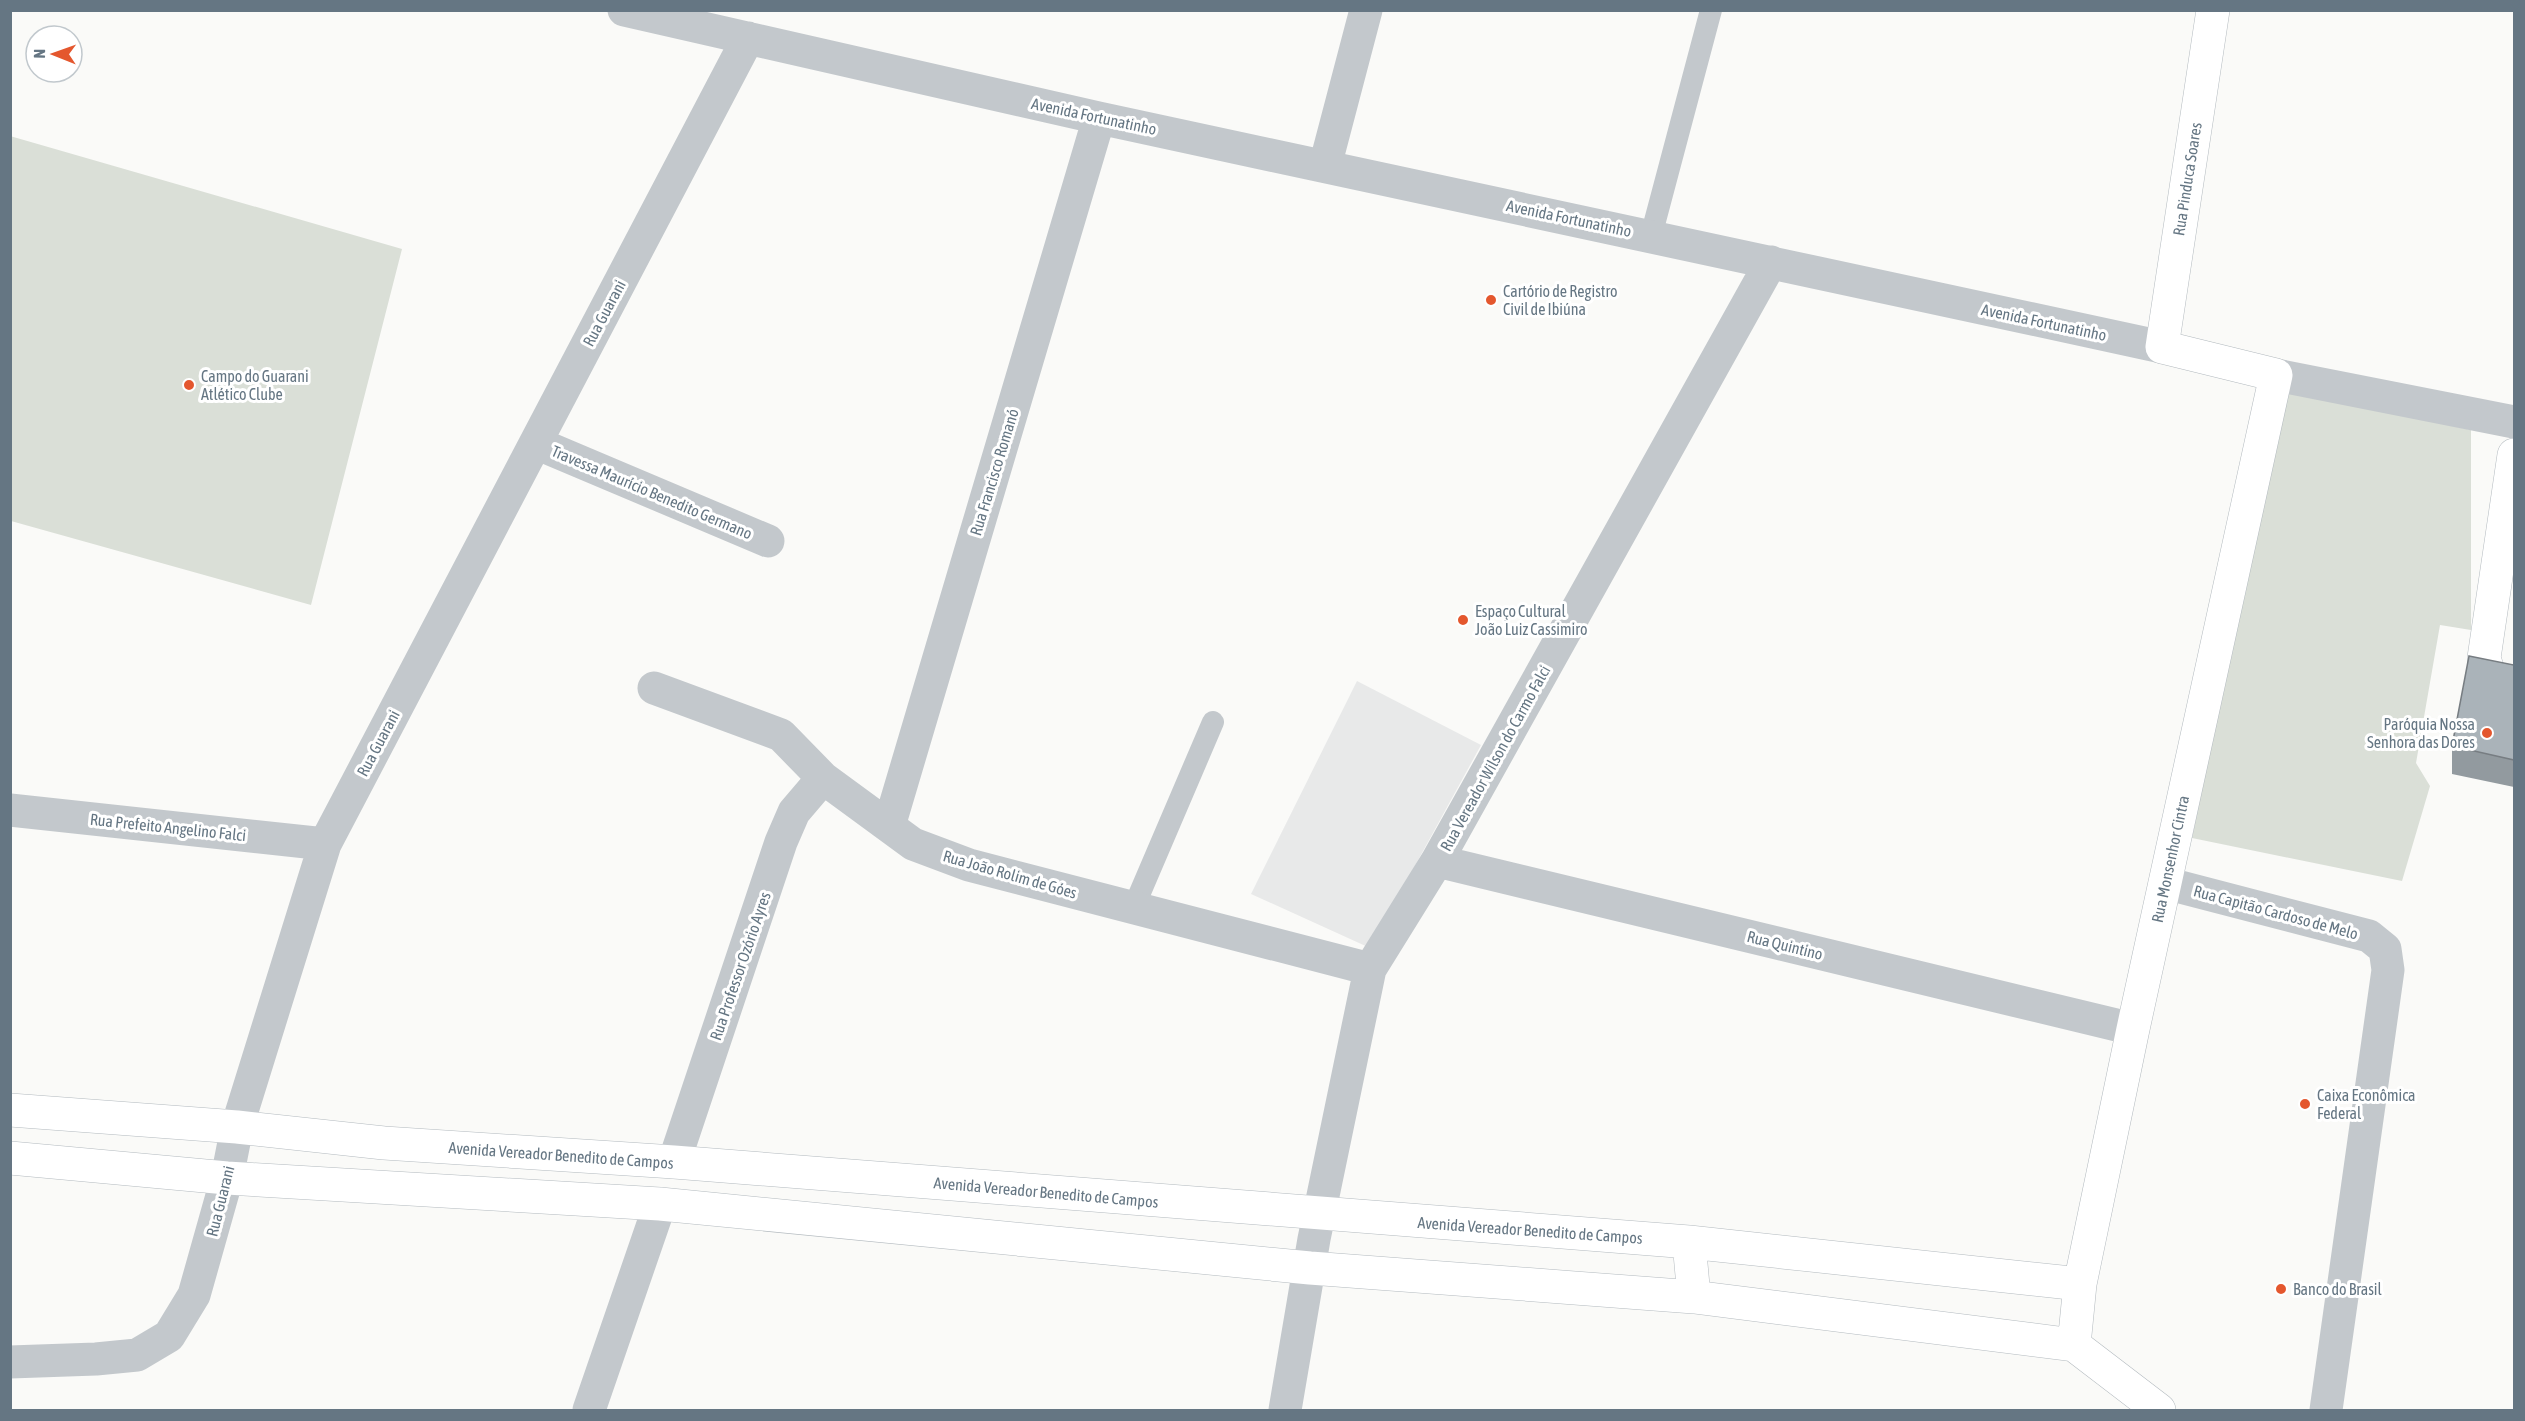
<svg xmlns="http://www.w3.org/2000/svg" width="2525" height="1421" viewBox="0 0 2525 1421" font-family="'Asap Condensed',sans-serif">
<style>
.built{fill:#e8e9e9}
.green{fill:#dadfd7}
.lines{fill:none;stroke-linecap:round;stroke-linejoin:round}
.secondary-casing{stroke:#b3babf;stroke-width:34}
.service{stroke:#c3c8cc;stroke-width:22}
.minor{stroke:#c3c8cc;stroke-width:33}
.secondary{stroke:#fff;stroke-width:33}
.wall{fill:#929a9f}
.building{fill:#aab3b9;stroke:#777d82;stroke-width:1.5}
.poi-dot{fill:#e4572e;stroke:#fff;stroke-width:2}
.labels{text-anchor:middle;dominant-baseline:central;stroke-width:6;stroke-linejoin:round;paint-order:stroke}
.street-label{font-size:16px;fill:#657683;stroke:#fff}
.poi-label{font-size:16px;fill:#657683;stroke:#fff;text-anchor:start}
</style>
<rect width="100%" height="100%" fill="#fafaf8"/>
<path class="built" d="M1357 681 1481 745 1370 948 1251 894Z"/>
<path class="green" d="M10 136 402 249 311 605 11 521Z
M2282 388 2471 430V630L2440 625 2416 763 2430 786 2402 881 2192 838Z"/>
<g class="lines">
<g class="secondary-casing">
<path id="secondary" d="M2514 455 2484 658 2490 677 2514 686
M10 1110 237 1127 384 1143 674 1162 1689 1242 2080 1284
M10 1158 227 1178 660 1204 1310 1268 1694 1297 2074 1345
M1689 1242 1694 1297
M2074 1345 2080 1284 2133 1029 2276 375 2162 347 2213 10
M2074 1345 2159 1410"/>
</g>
<path class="service" d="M1651 236 1711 10
M1133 909 1213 722"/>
<path class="minor" d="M624 10 1099 118 2162 347
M1325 166 1366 10
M2276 375 2514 422
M536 443 768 541
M654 688 781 735 823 778 913 844 969 865 1370 969
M10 810 325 844
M889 826 1099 118
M1437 861 2133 1029
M2165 883 2369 936 2385 949 2388 970 2326 1410
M674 1162 781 842 794 812 823 778
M10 1362 96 1359 137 1355 169 1336 194 1295 227 1178 237 1127 325 844 748 38
M589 1410 660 1204
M1285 1410 1314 1239 1370 969 1437 861 1771 262"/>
<use href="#secondary" class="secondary"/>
</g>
<path class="wall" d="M2514 665V787L2452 774V746Z"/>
<path class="building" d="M2469 656 2514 665V760L2452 746Z"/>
<g class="poi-dot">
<circle cx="1491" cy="300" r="6"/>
<circle cx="189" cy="385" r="6"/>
<circle cx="1463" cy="620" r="6"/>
<circle cx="2487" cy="733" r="6"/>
<circle cx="2305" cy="1104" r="6"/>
<circle cx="2281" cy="1289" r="6"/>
</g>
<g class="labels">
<g class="street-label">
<text transform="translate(1094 116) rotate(12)">Avenida Fortunatinho</text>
<text transform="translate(2187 179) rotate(-81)">Rua Pinduca Soares</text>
<text transform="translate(1569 218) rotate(12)">Avenida Fortunatinho</text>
<text transform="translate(604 313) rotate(-62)">Rua Guarani</text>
<text transform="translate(2044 322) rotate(12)">Avenida Fortunatinho</text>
<text transform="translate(994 472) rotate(-73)">Rua Francisco Romanó</text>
<text transform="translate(652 492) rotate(23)">Travessa Maurício Benedito Germano</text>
<text transform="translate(378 743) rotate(-62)">Rua Guarani</text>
<text transform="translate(1495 758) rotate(-61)">Rua Vereador Wilson do Carmo Falci</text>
<text transform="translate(168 827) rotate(6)">Rua Prefeito Angelino Falci</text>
<text transform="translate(2170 859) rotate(-78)">Rua Monsenhor Cintra</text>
<text transform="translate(1010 874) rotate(16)">Rua João Rolim de Góes</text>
<text transform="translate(2276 912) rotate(15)">Rua Capitão Cardoso de Melo</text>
<text transform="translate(1785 945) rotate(14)">Rua Quintino</text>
<text transform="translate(740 966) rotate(-71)">Rua Professor Ozório Ayres</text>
<text transform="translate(561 1155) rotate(4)">Avenida Vereador Benedito de Campos</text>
<text transform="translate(1046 1192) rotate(5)">Avenida Vereador Benedito de Campos</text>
<text transform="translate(220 1201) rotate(-76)">Rua Guarani</text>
<text transform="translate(1530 1230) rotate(4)">Avenida Vereador Benedito de Campos</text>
</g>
<g class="poi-label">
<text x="1503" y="291">Cartório de Registro<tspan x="1503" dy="18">Civil de Ibiúna</tspan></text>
<text x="201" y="376">Campo do Guarani<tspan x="201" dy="18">Atlético Clube</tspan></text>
<text x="1475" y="611">Espaço Cultural<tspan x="1475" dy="18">João Luiz Cassimiro</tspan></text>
<text x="2475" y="724" text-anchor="end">Paróquia Nossa<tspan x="2475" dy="18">Senhora das Dores</tspan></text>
<text x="2317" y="1095">Caixa Econômica<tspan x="2317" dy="18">Federal</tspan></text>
<text x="2293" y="1289">Banco do Brasil</text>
</g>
</g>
<rect width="2525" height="1421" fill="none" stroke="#657683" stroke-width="24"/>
<g transform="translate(54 54) rotate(271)"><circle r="28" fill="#ffffff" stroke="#c1c8cd" stroke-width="1.5"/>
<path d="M0-4.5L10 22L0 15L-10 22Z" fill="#e4572e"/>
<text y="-9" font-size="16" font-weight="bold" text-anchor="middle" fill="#657683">N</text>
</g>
</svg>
